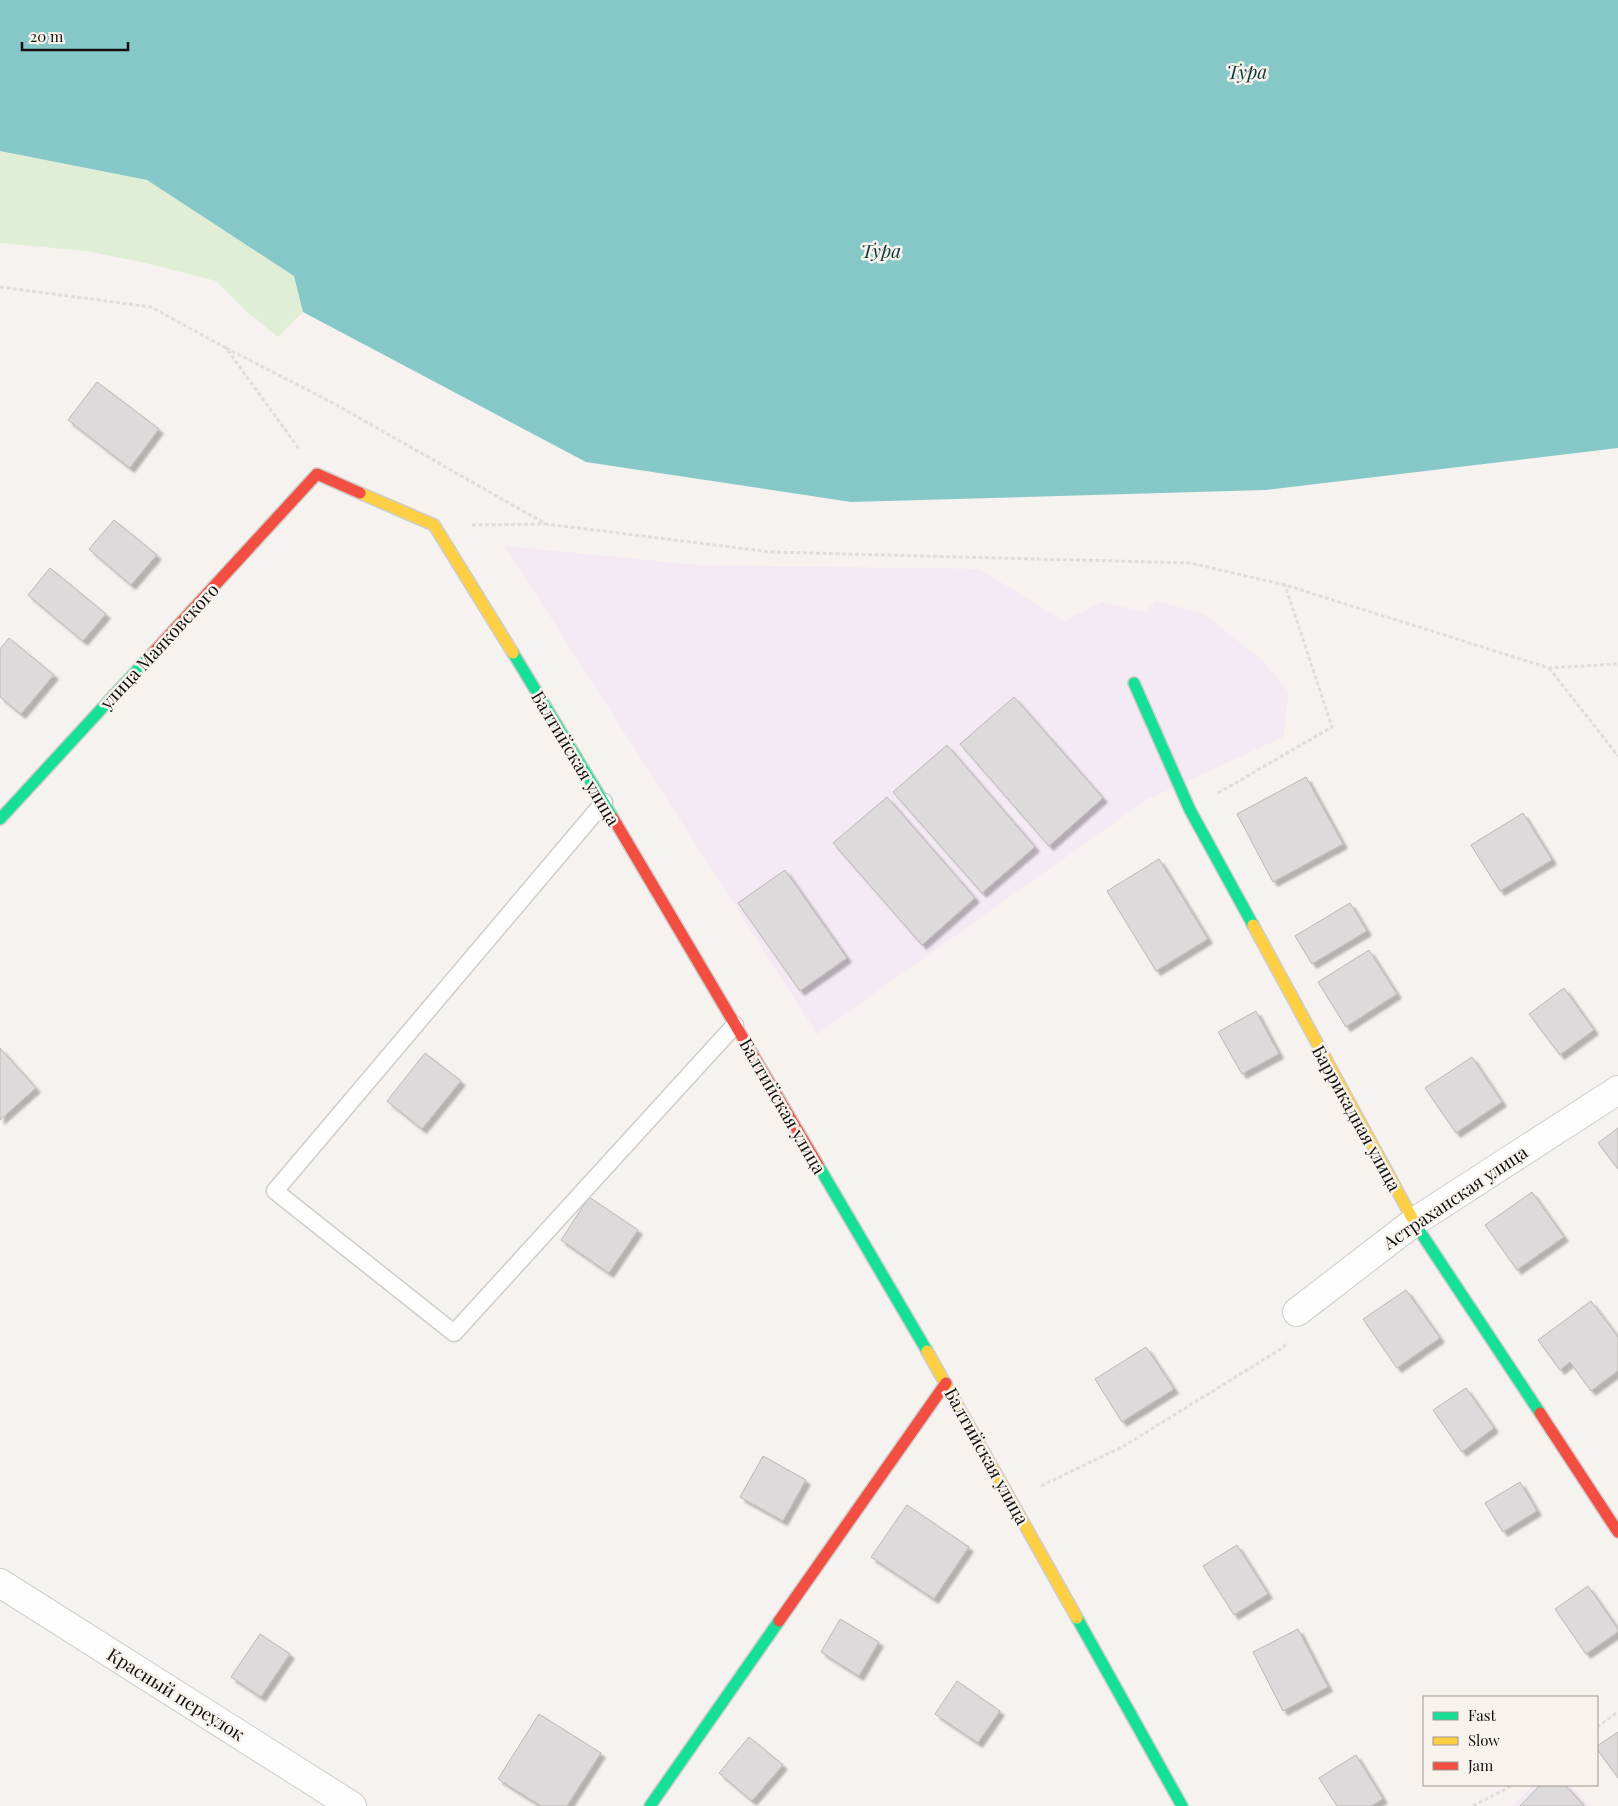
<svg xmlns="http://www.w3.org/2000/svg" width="1618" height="1806" viewBox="0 0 1618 1806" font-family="'Playfair Display',serif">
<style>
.industrial{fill:#f3eaf3}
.green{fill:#e1eed6}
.water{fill:#86c8c8}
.building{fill:#dcdada;stroke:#bab8b7;filter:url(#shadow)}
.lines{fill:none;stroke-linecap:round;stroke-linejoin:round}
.lane-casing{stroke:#cfcdca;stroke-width:19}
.street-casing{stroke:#cfcdca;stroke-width:30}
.fast-casing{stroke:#cfcdca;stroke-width:14}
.slow-casing{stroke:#cfcdca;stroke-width:14}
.jam-casing{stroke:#cfcdca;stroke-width:14}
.path{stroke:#e0dedd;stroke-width:3;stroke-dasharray:4 2.5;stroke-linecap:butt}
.lane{stroke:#fefdfd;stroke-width:16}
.street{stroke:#fefdfd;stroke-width:28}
.fast{stroke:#16e098;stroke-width:11}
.slow{stroke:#ffcf43;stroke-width:11}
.jam{stroke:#f24e42;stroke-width:11}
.labels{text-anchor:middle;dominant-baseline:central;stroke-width:5;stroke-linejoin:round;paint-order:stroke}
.street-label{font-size:18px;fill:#11100e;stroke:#f8f2ec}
.water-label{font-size:19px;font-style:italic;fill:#0a3939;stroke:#f8f2ec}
</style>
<defs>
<filter id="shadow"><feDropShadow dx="4.5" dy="4.5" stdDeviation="1" flood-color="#0004"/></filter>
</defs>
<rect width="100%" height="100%" fill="#f5f2ef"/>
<path class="industrial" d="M505 546 697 565 979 569 1064 621 1102 602 1144 612 1156 601 1204 614 1263 661 1289 693 1283 737 1146 800 817 1034Z
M1534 1785H1571L1590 1806H1512Z"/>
<path class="green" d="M0 151 147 180 294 276 303 312 278 337 247 312 216 281 146 263 86 251 0 243Z"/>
<path class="water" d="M0 0H1618V448L1265 490 851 502 586 462 303 312 294 276 147 180 0 151Z"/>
<path class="building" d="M97 382 159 429 130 468 68 420Z
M114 520 157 555 131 585 89 549Z
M50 568 106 614 83 641 28 595Z
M9 638 54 675 21 714 0 697V649Z
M1014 697 1103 798 1049 846 960 744Z
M947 745 1035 847 982 893 893 792Z
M1306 777 1343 844 1273 882 1237 814Z
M887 797 975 898 922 945 833 843Z
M1523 813 1552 860 1500 891 1471 845Z
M1159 859 1208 939 1156 971 1107 891Z
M785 870 847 958 800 991 738 903Z
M1350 903 1367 931 1312 964 1295 936Z
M1369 950 1397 994 1346 1027 1318 982Z
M1564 988 1594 1030 1560 1055 1529 1014Z
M1256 1011 1279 1054 1242 1074 1218 1032Z
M0 1048 36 1088 0 1120Z
M425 1053 461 1081 422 1129 387 1101Z
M1472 1057 1502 1102 1456 1133 1425 1088Z
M1618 1128V1169L1598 1143Z
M1532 1192 1564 1237 1517 1270 1485 1225Z
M589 1197 638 1230 609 1273 561 1240Z
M1406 1290 1440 1338 1397 1368 1363 1319Z
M1591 1301 1618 1337V1371L1591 1391 1570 1362 1560 1370 1538 1340Z
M1146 1347 1174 1389 1122 1422 1095 1379Z
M1466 1388 1494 1428 1462 1452 1433 1410Z
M763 1456 806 1480 783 1521 740 1497Z
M1520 1482 1537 1511 1503 1532 1485 1503Z
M907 1505 969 1547 934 1599 871 1557Z
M1237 1545 1268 1594 1234 1615 1203 1566Z
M1588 1586 1618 1629V1632L1586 1654 1555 1609Z
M840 1619 879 1642 859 1676 821 1652Z
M1298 1629 1328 1687 1283 1711 1253 1652Z
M260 1634 290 1654 261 1697 231 1677Z
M957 1681 1000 1711 978 1743 935 1714Z
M539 1714 601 1753 567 1806H541L498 1779Z
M1618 1732V1778L1597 1749V1746Z
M749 1737 783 1765 752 1801 719 1773Z
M1356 1755 1383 1799 1371 1806H1337L1319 1778Z
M1540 1785H1565L1584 1806H1520Z"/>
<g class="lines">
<g class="lane-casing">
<path id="lane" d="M604 802 275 1191 454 1333 735 1025"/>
</g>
<g class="street-casing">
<path id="street" d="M1297 1312 1414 1222 1618 1090
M0 1583 352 1806"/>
</g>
<g class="fast-casing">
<path id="fast" d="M513 653 613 818
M1134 683 1190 810 1253 925
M0 819 151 655
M818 1165 927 1351
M1417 1227 1540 1413
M1077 1618 1182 1806
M650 1806 779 1621"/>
</g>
<g class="slow-casing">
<path id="slow" d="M360 493 434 525 513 653
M1253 925 1417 1227
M927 1351 1077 1618"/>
</g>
<g class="jam-casing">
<path id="jam" d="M151 655 317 474 360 493
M613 818 818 1165
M1540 1413 1618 1532
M779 1621 946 1383"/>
</g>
<path class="path" d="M0 287 151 307 226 348 299 449
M226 348 333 403 546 524 771 552 1190 563 1285 585 1549 668 1618 664
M472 525 545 524
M1549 668 1618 756
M1218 793 1332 727 1285 585
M1041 1486 1124 1446 1284 1347 1286 1341
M1597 1727 1618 1712
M1473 1806 1513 1785"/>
<use href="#lane" class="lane"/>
<use href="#street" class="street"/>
<use href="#fast" class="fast"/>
<use href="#slow" class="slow"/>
<use href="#jam" class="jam"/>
</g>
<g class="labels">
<g class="street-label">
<text transform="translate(159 646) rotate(-47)">улица Маяковского</text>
<text transform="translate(576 758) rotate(59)">Балтийская улица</text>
<text transform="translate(783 1106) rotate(60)">Балтийская улица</text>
<text transform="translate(1357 1118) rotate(61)">Баррикадная улица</text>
<text transform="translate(1455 1197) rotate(-34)">Астраханская улица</text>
<text transform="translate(987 1456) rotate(61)">Балтийская улица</text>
<text transform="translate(176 1694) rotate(32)">Красный переулок</text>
</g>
<g class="water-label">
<text transform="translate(1247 71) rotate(-1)">Тура</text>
<text x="881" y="250">Тура</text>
</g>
</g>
<rect x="1423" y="1696" width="175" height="90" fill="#f8f2ec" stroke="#9c9893"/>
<rect x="1433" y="1712" width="25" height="8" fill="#16e098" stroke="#9c9893"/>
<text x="1468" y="1721" font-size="15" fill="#11100e">Fast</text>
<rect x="1433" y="1737" width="25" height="8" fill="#ffcf43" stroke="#9c9893"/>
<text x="1468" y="1746" font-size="15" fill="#11100e">Slow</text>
<rect x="1433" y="1762" width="25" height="8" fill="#f24e42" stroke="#9c9893"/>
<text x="1468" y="1771" font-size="15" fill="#11100e">Jam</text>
<path d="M22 42v8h106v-8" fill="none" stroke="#11100e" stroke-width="2.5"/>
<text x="30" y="42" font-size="15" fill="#11100e" stroke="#f8f2ec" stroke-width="4" paint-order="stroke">20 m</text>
</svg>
